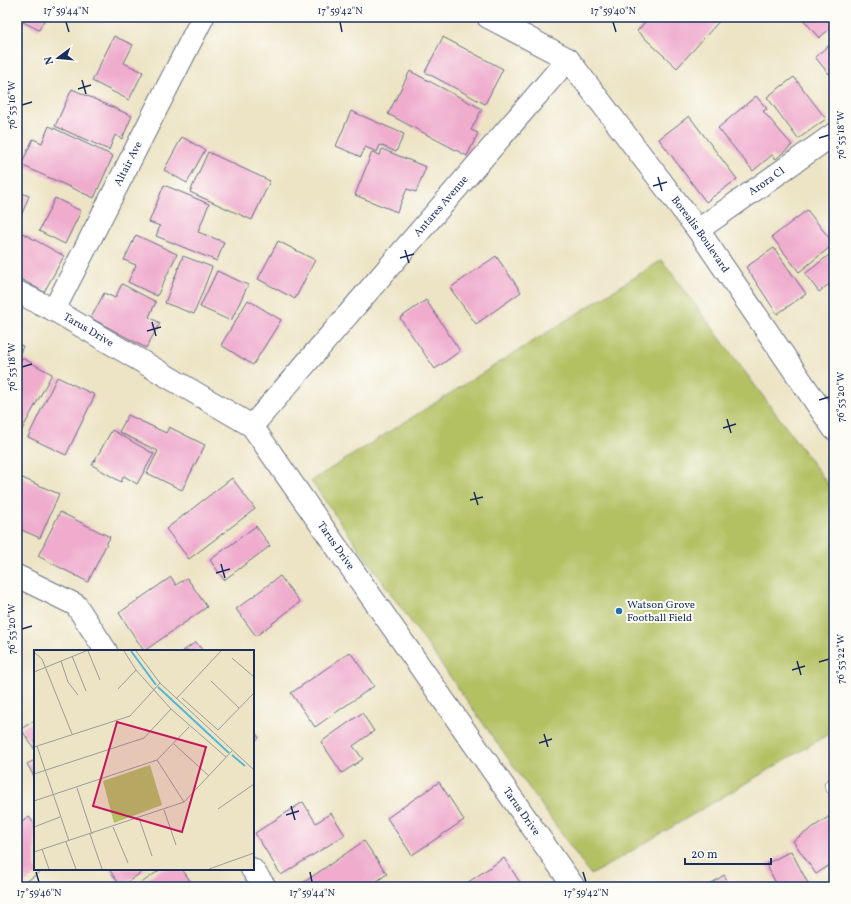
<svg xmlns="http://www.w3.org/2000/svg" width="851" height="904" viewBox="0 0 851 904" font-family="Vollkorn,serif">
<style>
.green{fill:#b4c163;stroke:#687860}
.building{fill:#efaccd}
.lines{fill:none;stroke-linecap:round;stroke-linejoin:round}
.service-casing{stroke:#646e82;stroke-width:16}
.minor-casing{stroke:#646e82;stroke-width:24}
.service{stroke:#fff;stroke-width:15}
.minor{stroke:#fff;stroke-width:22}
.ticks{fill:none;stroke:#1b2f5e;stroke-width:1.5}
.poi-dot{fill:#1f6fb2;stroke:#fdfcf7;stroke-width:1.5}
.labels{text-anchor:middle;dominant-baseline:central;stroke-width:4;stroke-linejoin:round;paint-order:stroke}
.street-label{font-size:11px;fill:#1b2f5e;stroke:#fdfcf7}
.poi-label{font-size:11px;fill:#1b2f5e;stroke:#fdfcf7;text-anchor:start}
.inset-river{fill:none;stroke:#55b7d4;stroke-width:2}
.inset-road{fill:none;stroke:#999c9c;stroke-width:1}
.view{fill:#c2185b;fill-opacity:0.15;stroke:#c2185b;stroke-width:2}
.inset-edge{fill:none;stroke:#1b2f5e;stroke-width:2}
.neatline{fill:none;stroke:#1b2f5e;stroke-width:1.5}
.ticks-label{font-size:10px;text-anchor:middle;fill:#1b2f5e}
</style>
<rect width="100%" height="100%" fill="#fdfcf7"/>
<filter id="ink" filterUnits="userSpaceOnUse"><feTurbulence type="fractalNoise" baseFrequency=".025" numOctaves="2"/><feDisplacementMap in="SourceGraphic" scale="8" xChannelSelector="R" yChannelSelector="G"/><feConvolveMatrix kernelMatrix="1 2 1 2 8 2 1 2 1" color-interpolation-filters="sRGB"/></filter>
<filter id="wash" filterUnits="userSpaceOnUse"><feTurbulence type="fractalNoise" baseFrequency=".012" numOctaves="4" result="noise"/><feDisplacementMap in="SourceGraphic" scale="16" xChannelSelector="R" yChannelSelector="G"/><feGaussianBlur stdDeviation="0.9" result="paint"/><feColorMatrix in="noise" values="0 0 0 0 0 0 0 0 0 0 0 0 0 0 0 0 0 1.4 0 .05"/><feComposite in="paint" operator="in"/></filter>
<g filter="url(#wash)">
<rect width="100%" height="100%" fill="#ede4c5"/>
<path class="green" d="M662 260 834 492V731L591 875 311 481Z"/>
<g id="blocks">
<path class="building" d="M23 17H46L39 30 21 21Z
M650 17H723L677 68 637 31Z
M801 17H834V25L819 38Z
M114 36 133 45 124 63 143 72 129 100 92 81Z
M443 37 503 69 485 104 425 72Z
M834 41V70L829 74 815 57Z
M410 71 482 109 471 130 478 133 467 156 388 114Z
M834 75V83L830 78Z
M794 77 826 119 798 139 767 97Z
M72 89 132 116 122 139 115 135 109 150 55 126Z
M756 96 767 109 763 111 792 145 776 159 772 155 753 171 718 128Z
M351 111 404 134 396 152 380 145 377 152 365 147 361 157 336 146Z
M689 116 737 179 706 202 659 139Z
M49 126 113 156 94 198 21 165 33 139 42 143Z
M182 137 205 150 187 183 164 170Z
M382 149 426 167 416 192 407 189 397 212 355 195 372 152 380 155Z
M208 152 270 181 252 220 190 192Z
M164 185 209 204 198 232 224 242 217 261 156 236 160 226 149 222Z
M17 191 29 196 19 221H17Z
M55 198 81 211 65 244 39 231Z
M807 210 834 244 799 272 772 237Z
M17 230 64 256 44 292 17 277Z
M136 235 177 254 157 296 128 282 136 265 124 260Z
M278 241 315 260 295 299 258 279Z
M774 248 806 294 777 314 746 267Z
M834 251V280L819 292 805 274Z
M183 256 212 267 194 314 165 303Z
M496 256 521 292 476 324 450 288Z
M217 271 248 285 231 321 200 307Z
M122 284 156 302 149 317 160 323 146 348 91 318 104 293 115 298Z
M248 300 281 320 253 365 221 345Z
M426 300 460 351 435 369 400 318Z
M17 344 23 346 17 360Z
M22 358 52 374 17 439V367Z
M57 377 95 395 66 455 28 437Z
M128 415 166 433 169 427 205 445 182 490 147 473 158 451 119 432Z
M112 430 154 454 137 484 124 476 121 482 92 465Z
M20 477 59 494 40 538 17 528V485Z
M232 478 255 509 189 559 166 529Z
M60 512 110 537 88 582 38 556Z
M256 526 270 546 224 580 210 560Z
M280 576 300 602 256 636 236 609Z
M171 577 176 585 187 578 207 607 144 651 119 613Z
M196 642 203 651H183Z
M350 652 374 686 315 727 291 693Z
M362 713 374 731 353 746 363 759 342 773 321 742Z
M35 720V750L21 729Z
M253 729 259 738 253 742Z
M35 760V778L27 764Z
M439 782 464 820 412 855 387 818Z
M303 802 316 823 331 813 345 835 281 875 255 833Z
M834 813V862L816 874 793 841Z
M29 817 35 825V869H44L19 887H17V826Z
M364 841 387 874 368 887H297Z
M791 851 810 887H778L766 864Z
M504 858 523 887H461Z
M109 869H146L121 887Z
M161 869H182L194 887H136Z
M724 875 731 887H706Z"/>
</g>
</g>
<g filter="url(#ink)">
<use href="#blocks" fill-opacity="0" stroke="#646e82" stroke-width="1"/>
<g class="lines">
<g class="service-casing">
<path id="service" d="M832 786 834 784"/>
</g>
<g class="minor-casing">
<g id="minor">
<path id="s1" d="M488 17 568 59 698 230 834 429"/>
<path id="s2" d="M698 230 834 134"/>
<path id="s3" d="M17 292 54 310 252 426 574 887"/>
<path id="s4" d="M54 310 203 17"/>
<path id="s5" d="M252 426 568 59"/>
<path d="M17 576 76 605 106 651"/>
<path d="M252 869 265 887"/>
</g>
</g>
<use href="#service" class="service"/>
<use href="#minor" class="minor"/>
</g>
</g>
<path class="ticks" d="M66 22 69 32M340 22 342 32M613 22 616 32M82 80 86 94M78 89 91 85M22 105 32 102M819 138 829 135M658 177 662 191M653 186 667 182M405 250 409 263M400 258 414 254M152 322 156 336M147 331 161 327M22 367 32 364M819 400 829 397M727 419 731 433M723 428 736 424M474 492 478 505M470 500 483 497M221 564 225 578M216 573 230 569M22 629 32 626M797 661 801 675M819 662 829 659M792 670 805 666M544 734 548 747M539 743 552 739M291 806 295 820M286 815 299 811M36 872 39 882M310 872 312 882M583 872 586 882"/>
<circle class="poi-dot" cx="619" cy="611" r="4"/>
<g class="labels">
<g class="street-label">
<text stroke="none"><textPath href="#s4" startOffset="164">Altair Ave</textPath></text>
<text stroke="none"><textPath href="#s2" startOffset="84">Arora Cl</textPath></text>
<text stroke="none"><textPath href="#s5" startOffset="290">Antares Avenue</textPath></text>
<text stroke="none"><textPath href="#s1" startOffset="310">Borealis Boulevard</textPath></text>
<text stroke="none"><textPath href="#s3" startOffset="81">Tarus Drive</textPath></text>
<text stroke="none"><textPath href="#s3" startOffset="417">Tarus Drive</textPath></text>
<text stroke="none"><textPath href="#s3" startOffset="741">Tarus Drive</textPath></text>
</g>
<g class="poi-label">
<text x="627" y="605">Watson Grove<tspan x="627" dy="13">Football Field</tspan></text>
</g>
</g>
<g transform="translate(34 650)">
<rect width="220" height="220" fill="#ede4c5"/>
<path d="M116 115 128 155 80 173 69 131Z" fill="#b4c163"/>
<path class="inset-river" d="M97 1 122 35M124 37 195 103M198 105 211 116"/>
<path class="inset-road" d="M54 1 66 30M90 1 102 20 137 59 192 107M102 1 126 33 220 120M0 2 8 9 38 84M38 6 52 41M198 8 220 27M27 11 34 32 44 45M0 22 52 1M177 31 205 58M84 39 102 20M148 48 184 80 220 43M142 49 187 1M140 94 175 126M3 96 35 191M0 97 96 66 126 33M123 110 150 152M0 124 110 88 137 59M43 138 58 184M0 151 123 110 155 77M184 159 220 134M130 160 142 195M105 168 118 206M0 177 26 167M79 177 94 213M56 184 68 219M32 192 42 219M8 199 15 219M0 202 150 152 198 101M175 219 220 203"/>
<path class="view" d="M83 72 172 97 148 182 59 156Z"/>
<rect width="220" height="220" class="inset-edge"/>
</g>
<rect width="851" height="904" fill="none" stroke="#fdfcf7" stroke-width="44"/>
<g transform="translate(58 58) rotate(254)" stroke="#fdfcf7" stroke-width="3" paint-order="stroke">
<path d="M0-3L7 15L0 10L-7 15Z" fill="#1b2f5e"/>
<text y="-6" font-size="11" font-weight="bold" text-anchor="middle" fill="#1b2f5e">N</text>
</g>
<path d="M685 858v6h86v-6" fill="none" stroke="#1b2f5e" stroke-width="2"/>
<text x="691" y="858" font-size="12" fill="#1b2f5e" stroke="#fdfcf7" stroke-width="3" paint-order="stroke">20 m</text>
<rect x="22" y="22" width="807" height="860" class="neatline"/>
<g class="ticks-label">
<text x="66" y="14">17°59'44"N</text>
<text x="340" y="14">17°59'42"N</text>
<text x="613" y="14">17°59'40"N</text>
<text transform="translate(11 105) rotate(-90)" y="4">76°53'16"W</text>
<text transform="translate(840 135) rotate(-90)" y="4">76°53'18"W</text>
<text transform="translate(11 367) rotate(-90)" y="4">76°53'18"W</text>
<text transform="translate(840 397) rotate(-90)" y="4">76°53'20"W</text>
<text transform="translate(11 629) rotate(-90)" y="4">76°53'20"W</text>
<text transform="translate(840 659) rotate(-90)" y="4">76°53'22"W</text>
<text x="39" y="896">17°59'46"N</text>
<text x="312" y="896">17°59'44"N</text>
<text x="586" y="896">17°59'42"N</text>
</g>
</svg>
